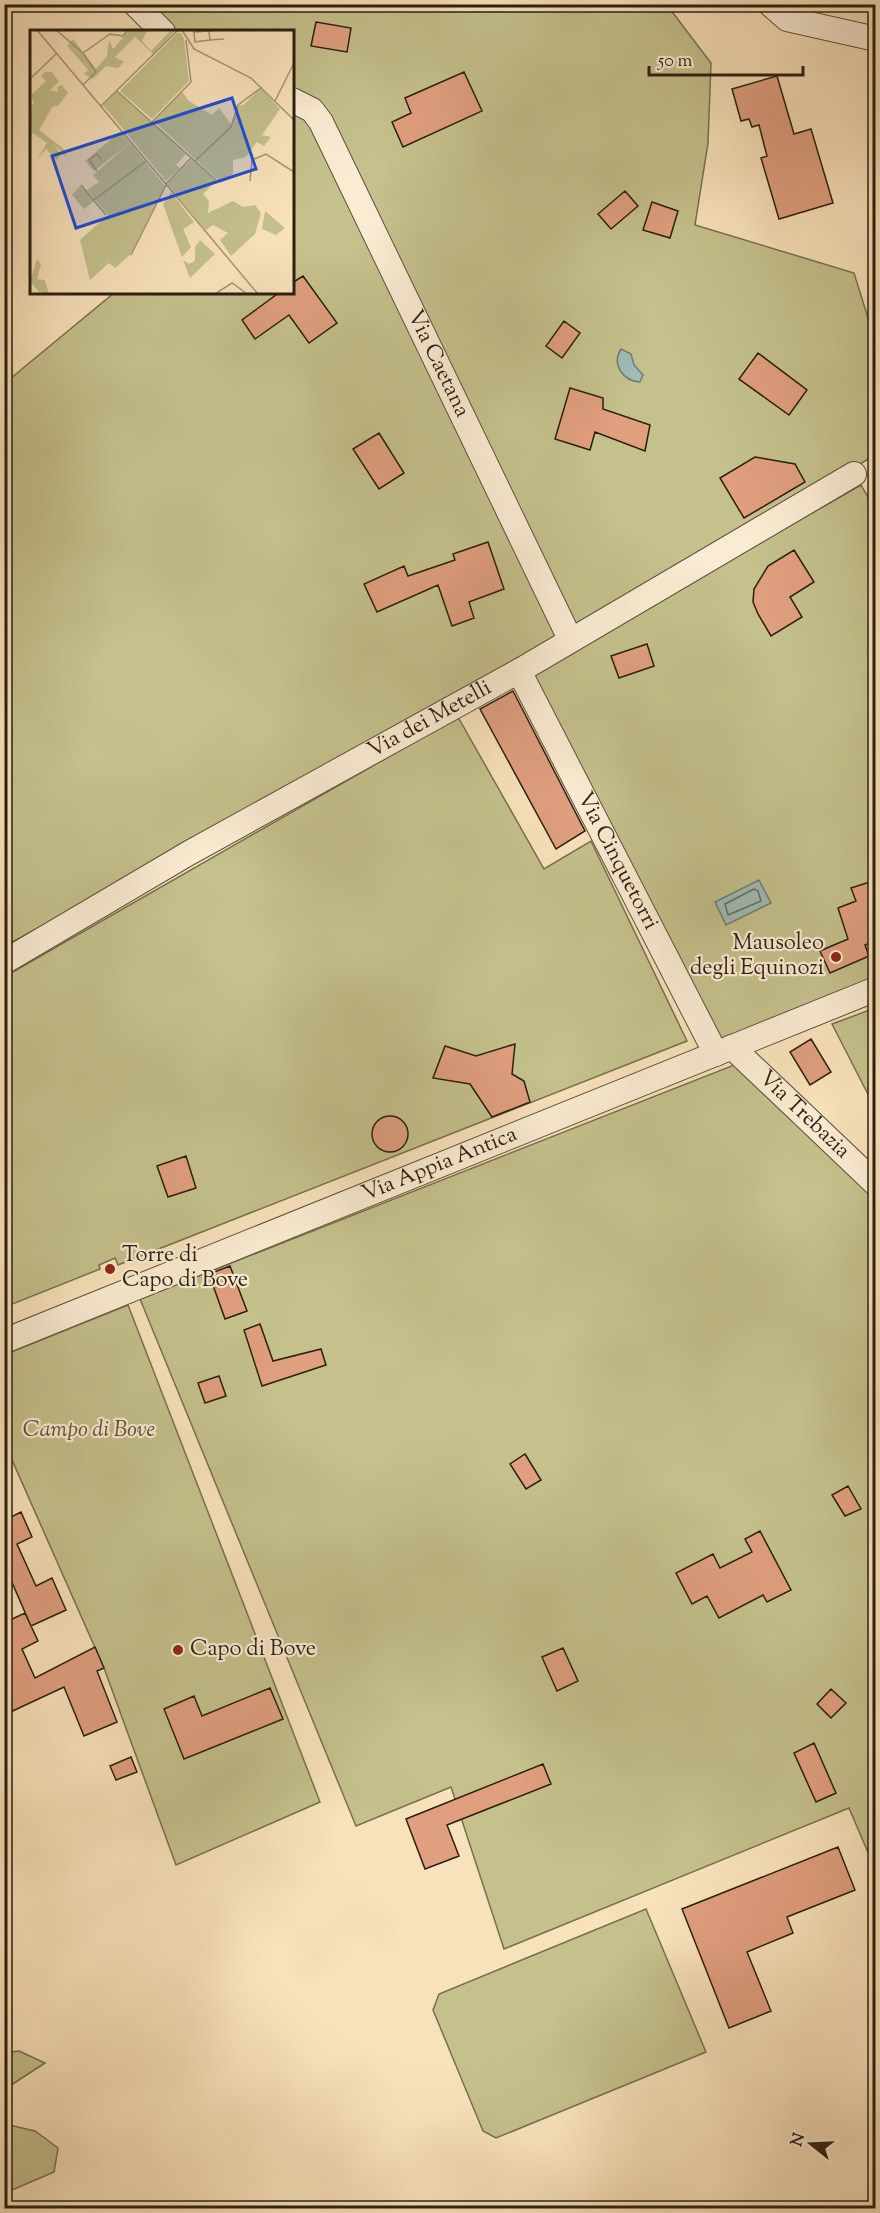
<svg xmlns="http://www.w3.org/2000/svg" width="880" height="2213" viewBox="0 0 880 2213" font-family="'Sorts Mill Goudy',serif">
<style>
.green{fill:#c4c18c;stroke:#77704e;stroke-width:1.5}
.water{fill:#9fbcb7;stroke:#707d75;stroke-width:1.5}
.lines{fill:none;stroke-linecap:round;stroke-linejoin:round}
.shore{stroke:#646e64;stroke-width:1.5}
.building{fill:#e09f7f;stroke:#2a1f11;stroke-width:1.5}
.minor-casing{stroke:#5e503c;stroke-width:26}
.minor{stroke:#faecd3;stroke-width:24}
.poi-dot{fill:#8f2418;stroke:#faecd3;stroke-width:2}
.labels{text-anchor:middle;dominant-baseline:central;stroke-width:4.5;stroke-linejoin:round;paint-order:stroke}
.street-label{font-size:22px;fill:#2a1f11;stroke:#faecd3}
.poi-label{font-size:22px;fill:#2a1f11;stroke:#faecd3;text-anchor:start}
.park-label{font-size:22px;font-style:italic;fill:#585036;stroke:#faecd3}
.inset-road{fill:none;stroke:#a69477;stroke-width:1.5}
.view{fill:#1d4ed8;fill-opacity:0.15;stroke:#1d4ed8;stroke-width:3}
.inset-edge{fill:none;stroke:#2a1f11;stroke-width:3}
</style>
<rect width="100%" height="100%" fill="#f8e2bb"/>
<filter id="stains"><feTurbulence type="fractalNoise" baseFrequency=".00333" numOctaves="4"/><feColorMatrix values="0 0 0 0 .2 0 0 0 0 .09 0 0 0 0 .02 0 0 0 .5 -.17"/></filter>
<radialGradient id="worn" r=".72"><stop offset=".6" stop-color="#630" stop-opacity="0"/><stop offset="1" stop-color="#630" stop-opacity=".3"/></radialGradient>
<path class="green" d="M137 5H667L711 63 708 143 695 225 854 273 875 340V455L570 639 5 946V383L114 293 292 292V32L164 31Z
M861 485 876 511 875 981 719 1041 531 674Z
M458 717 544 869 591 841 687 1041 118 1265 115 1258 99 1265 100 1269 5 1307 4 977Z
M875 1008V1108L832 1024Z
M734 1065 875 1195V1869L849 1808 504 1949 451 1787 356 1826 140 1299Z
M128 1305 320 1802 176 1865 104 1668 5 1444 4 1355Z
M646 1909 706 2052 496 2138 483 2131 433 2010 439 1994Z
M19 2051 45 2063 5 2089V2053Z
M5 2124 35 2131 58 2148 54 2172 5 2193Z"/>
<path class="water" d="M621 349 631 354 634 365 643 375 640 382C623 381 611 364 621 349Z
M759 880 771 903 726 925 715 902Z"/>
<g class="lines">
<path class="shore" d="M754 889 758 891 761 901 728 915 725 904Z"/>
</g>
<path class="building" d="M316 22 351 28 347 52 311 46Z
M464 72 482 111 403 147 392 122 411 113 405 98Z
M777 76 794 134 811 129 833 203 779 219 761 158 767 156 759 125 752 127 749 119 741 121 732 89Z
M625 191 638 206 611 229 598 214Z
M652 202 678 211 670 238 643 230Z
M303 276 337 323 309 343 289 315 255 339 242 320 280 292H292V283Z
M564 321 580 333 562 358 546 346Z
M758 353 807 390 789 415 739 379Z
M570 388 603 398V409L650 425 645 451 595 432 590 450 555 439Z
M379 433 404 473 379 489 353 449Z
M755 457 795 464 805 482 744 518 720 478Z
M488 542 504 589 469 602 474 618 452 626 438 585 377 612 364 584 404 566 408 576 455 560 453 554Z
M794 550 814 582 790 597 802 617 771 636 758 614 753 602 754 589 768 566Z
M647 644 654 666 619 678 611 656Z
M513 691 585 831 556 849 480 709Z
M876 880V941L865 945 869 956 830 973 820 951 848 939 838 908 856 901 851 888Z
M811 1039 831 1072 810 1085 790 1052Z
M515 1044 512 1074 524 1081 530 1102 492 1117 470 1084 433 1078 445 1046 476 1056Z
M372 1134a18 18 0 1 1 36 0a18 18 0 1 1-36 0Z
M186 1156 196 1188 168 1197 157 1166Z
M230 1266 247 1311 225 1319 209 1274Z
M260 1324 273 1361 321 1349 326 1365 262 1386 244 1330Z
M219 1376 226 1396 205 1403 198 1383Z
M525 1454 541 1480 526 1489 510 1464Z
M848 1486 861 1509 845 1516 832 1495Z
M21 1512 32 1537 17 1544 36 1586 52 1578 66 1610 31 1626 10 1578 4 1580V1514L7 1519Z
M760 1531 791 1590 767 1602 763 1595 719 1618 707 1596 692 1604 676 1573 713 1554 720 1568 752 1552 745 1539Z
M4 1608 10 1620 25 1613 38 1641 22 1649 35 1678 95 1647 104 1668 97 1671 117 1722 84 1736 64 1687 4 1715Z
M563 1648 578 1681 557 1691 542 1657Z
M270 1688 283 1719 184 1759 164 1709 194 1696 202 1716Z
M831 1689 846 1703 831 1718 817 1704Z
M814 1743 836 1793 816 1802 794 1753Z
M131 1757 137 1772 116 1780 110 1766Z
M543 1764 551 1784 447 1825 459 1856 425 1869 406 1819Z
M838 1847 855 1890 787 1917 793 1933 747 1952 771 2011 729 2028 682 1909Z"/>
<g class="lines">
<g class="minor-casing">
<g id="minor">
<path d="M135 4 163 32"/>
<path d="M770 4 787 19 876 39"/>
<path id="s1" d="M292 100 312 110 321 122 570 639"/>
<path id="s2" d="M519 671 716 1054"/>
<path id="s3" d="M4 962 189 853 519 671 854 474"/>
<path id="s4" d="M732 1047 876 1184"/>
<path id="s5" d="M4 1341 876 989"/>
</g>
</g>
<use href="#minor" class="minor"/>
</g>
<g class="poi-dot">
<circle cx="836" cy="957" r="6"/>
<circle cx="110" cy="1269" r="6"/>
<circle cx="178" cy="1650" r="6"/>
</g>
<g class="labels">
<g class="street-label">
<text stroke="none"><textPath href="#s1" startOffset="306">Via Caetana</textPath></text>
<text stroke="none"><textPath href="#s3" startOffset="490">Via dei Metelli</textPath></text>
<text stroke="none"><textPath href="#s2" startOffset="214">Via Cinquetorri</textPath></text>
<text stroke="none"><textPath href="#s4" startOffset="99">Via Trebazia</textPath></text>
<text stroke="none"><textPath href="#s5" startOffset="470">Via Appia Antica</textPath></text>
</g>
<g class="poi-label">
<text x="824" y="944" text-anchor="end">Mausoleo<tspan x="824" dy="25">degli Equinozi</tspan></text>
<text x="122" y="1256">Torre di<tspan x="122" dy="25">Capo di Bove</tspan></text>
<text x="190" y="1650">Capo di Bove</text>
</g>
<g class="park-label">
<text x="89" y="1431">Campo di Bove</text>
</g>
</g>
<g transform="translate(30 30)">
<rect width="264" height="264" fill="#f8e2bb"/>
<path d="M141 0H146L123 24 105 7 85 27 94 32 88 38 76 36 63 49 54 44 58 40 37 16 43 9 66 39 77 26 79 10 83 19 99 1H117L112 11 121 21ZM147 3H151L154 9 159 51 122 89 90 61ZM15 42H22L29 52 20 60 28 62 27 57 32 55 38 63 28 76H23L9 100 35 120 36 126 23 114 30 123 27 130 16 119 7 130 17 113 3 103 0 106V77L4 73 0 66 16 51 11 46ZM231 58 250 79 232 105 241 107 234 116 227 112 216 127 203 130V144L191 153 124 91 152 62 159 71 182 85 189 78 201 94 207 76 213 75ZM87 61 156 124 146 135 150 138 136 151 73 75ZM90 102 100 113 64 141 55 131ZM100 113 135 156 101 224 85 238 79 233 60 250 50 210 78 185 57 160 69 152 63 145ZM162 129 186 151 173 164 179 171 178 183 203 171 213 177 225 175 231 183 225 204 201 226 190 210 198 203 183 195 176 200 137 154ZM50 156 64 171 54 179 42 165ZM141 162 164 192 153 199 161 217 152 227 133 174ZM235 181 255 198 246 205 232 199ZM170 210 185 224 160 248 153 230 159 234 165 231V217ZM7 229 11 234 7 249 15 250 19 264 9 262 0 251Z" fill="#c4c18c"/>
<path class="inset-road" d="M7 0 228 264M26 0 53 23 66 42 53 55M152 0 164 19 221 48 264 90M179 1 180 10 194 9M180 10 165 12 164 2 189 0M53 23 80 4 93 6 98 0M0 49 26 24M87 61 186 150M245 71 264 33M71 76 148 0M122 92 161 52 156 10M165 131 201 97 208 75 232 57M67 141 59 130 67 124 71 129M220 151 222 130 236 124 264 142M136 154 161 128M51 155 76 185M64 170 116 131M101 225 136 155M185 264 202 253 216 263"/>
<path class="view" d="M202 68 226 139 46 198 22 126Z"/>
<rect width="264" height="264" class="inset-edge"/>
</g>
<rect width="880" height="2213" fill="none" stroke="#f8e2bb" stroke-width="24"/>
<rect x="6" y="6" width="868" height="2201" fill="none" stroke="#2a1f11" stroke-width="3"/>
<rect x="12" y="12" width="856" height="2189" fill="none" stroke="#2a1f11" stroke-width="1.5"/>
<g transform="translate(811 2144) rotate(288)" stroke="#faecd3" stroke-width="4.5" paint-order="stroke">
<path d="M0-4.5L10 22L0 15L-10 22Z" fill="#2a1f11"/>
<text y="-9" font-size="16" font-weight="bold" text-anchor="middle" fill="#2a1f11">N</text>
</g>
<path d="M649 66v9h154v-9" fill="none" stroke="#2a1f11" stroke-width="3"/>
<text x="658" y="66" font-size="18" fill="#2a1f11" stroke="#faecd3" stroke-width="4.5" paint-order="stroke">50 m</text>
<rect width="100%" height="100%" filter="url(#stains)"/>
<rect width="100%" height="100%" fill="url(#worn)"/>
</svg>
